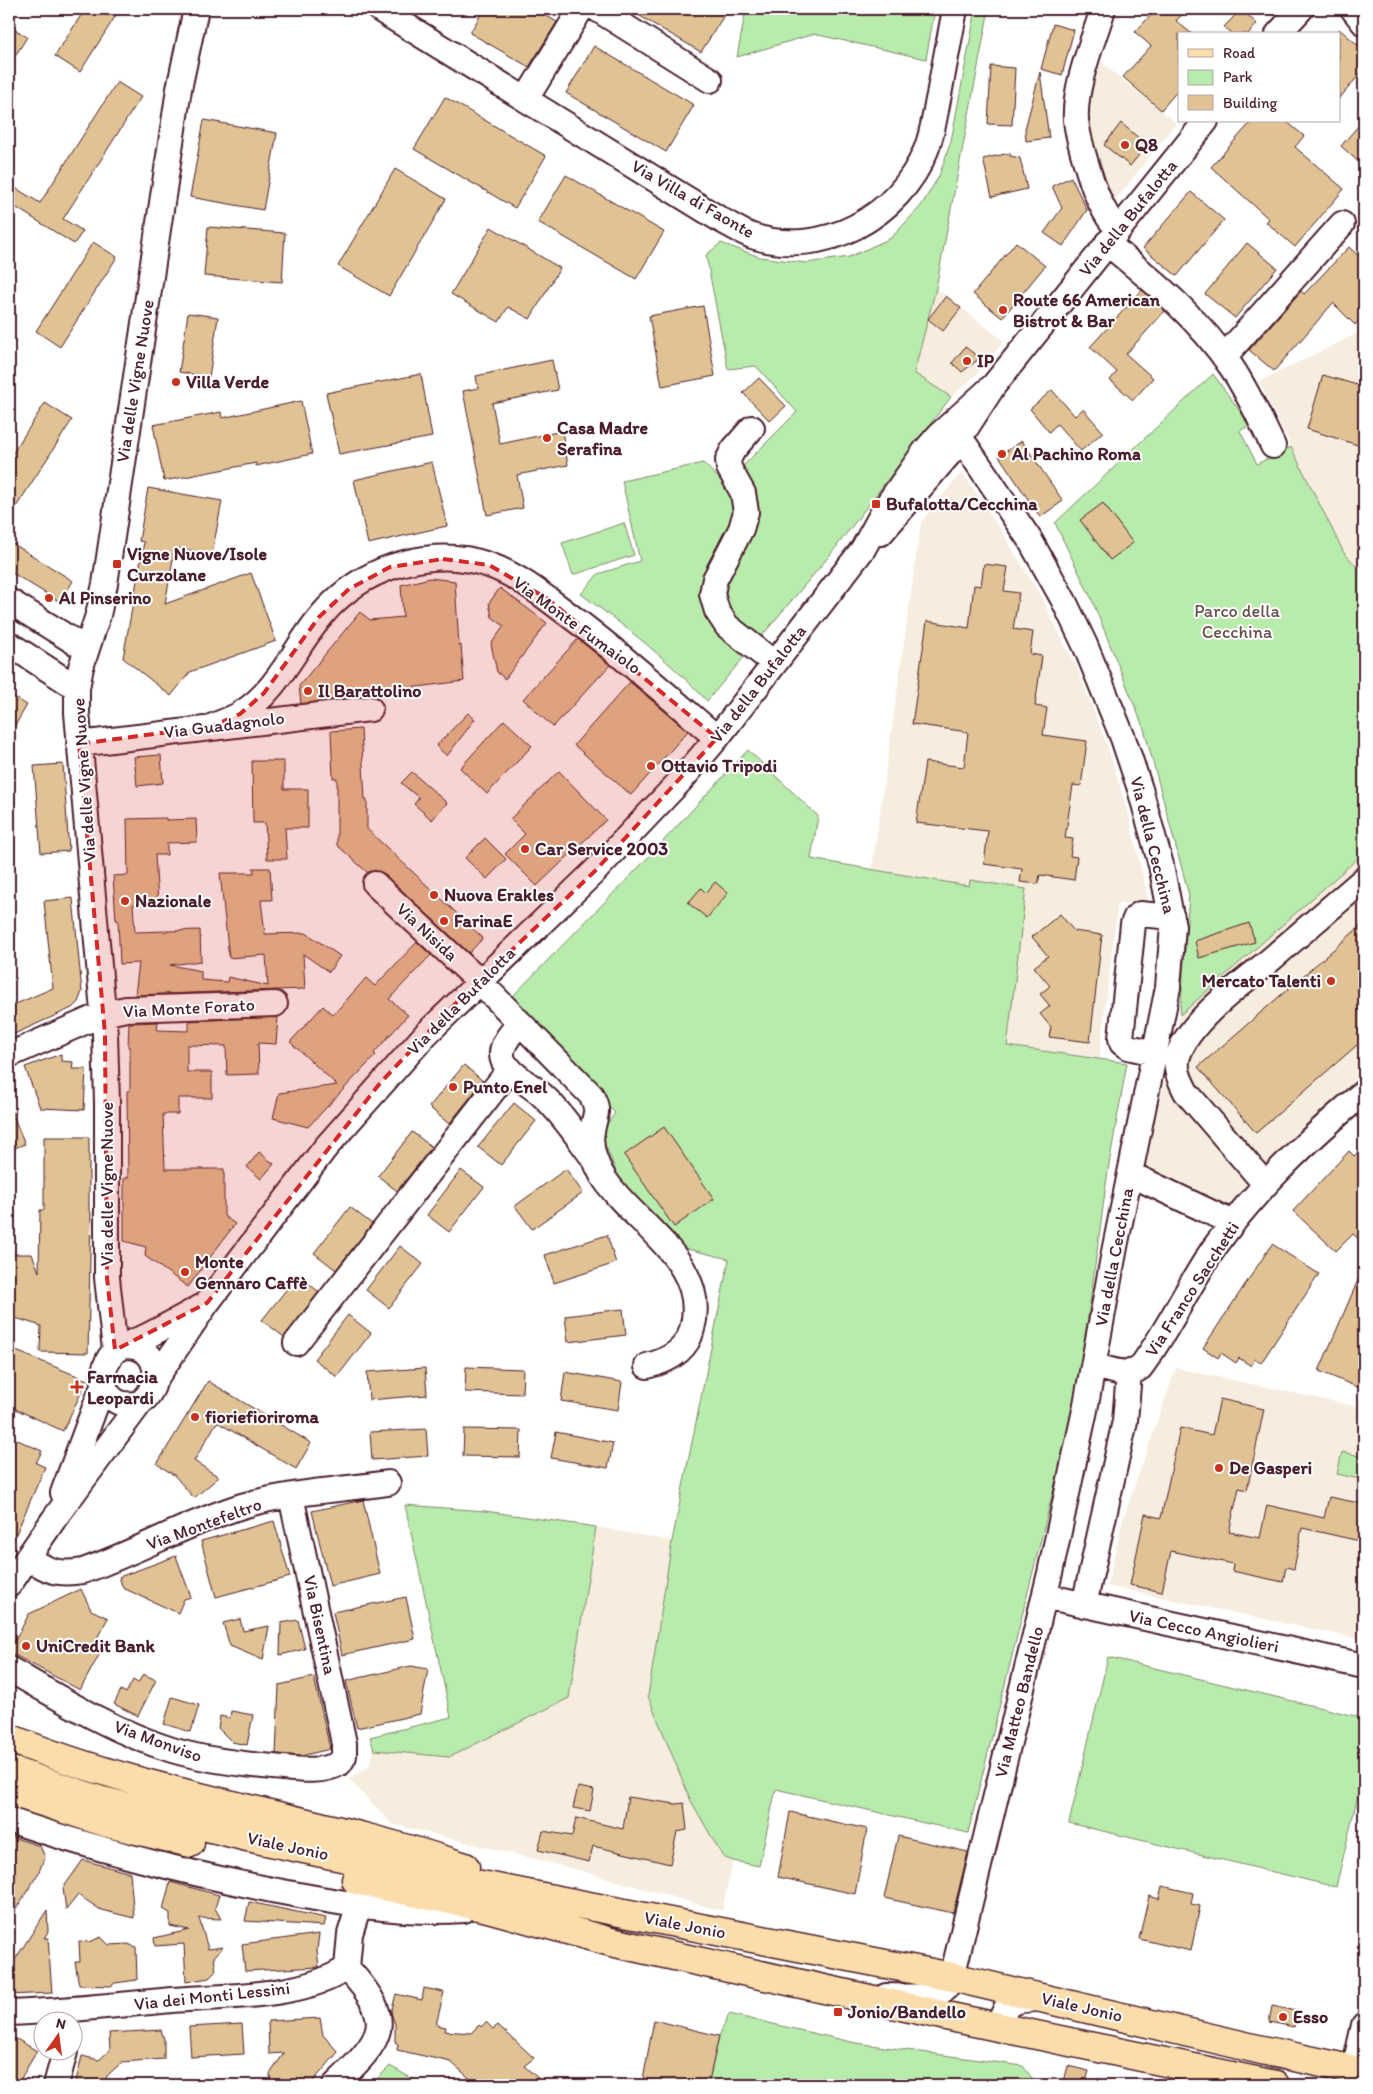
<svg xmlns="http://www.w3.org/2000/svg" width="1373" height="2094" viewBox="0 0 1373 2094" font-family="Itim,sans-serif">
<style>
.built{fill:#f6eddf}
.green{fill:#b8ecac;stroke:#81866c}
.building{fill:#e0c294;stroke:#4a1f2b}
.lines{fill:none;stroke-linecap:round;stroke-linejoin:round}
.minor-casing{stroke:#4a1f2b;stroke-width:28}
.major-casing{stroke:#4a1f2b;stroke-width:31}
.minor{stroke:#fff;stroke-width:24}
.major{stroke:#fbddab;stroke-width:28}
.marked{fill:#d62828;fill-opacity:0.2;stroke:#d62828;stroke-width:4;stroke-dasharray:10 6;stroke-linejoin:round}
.poi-dot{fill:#c8321e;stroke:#fff;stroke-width:2}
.labels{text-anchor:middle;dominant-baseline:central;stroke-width:4;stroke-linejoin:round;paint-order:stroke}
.poi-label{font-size:18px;font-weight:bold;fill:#4a1f2b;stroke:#fff;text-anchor:start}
.street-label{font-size:18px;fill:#4a1f2b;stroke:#fff}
.park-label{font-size:18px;fill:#66524b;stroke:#fff}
</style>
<rect width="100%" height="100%" fill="#fff"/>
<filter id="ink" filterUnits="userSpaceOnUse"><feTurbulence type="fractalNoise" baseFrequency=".02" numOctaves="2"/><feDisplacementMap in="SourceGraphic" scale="10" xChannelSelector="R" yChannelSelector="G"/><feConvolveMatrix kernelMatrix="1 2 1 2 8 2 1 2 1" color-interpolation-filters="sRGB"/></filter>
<g filter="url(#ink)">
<path class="built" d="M1093 56 1176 123 1108 210 1084 143Z
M936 288 1004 341 974 377 951 397 914 373Z
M1364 330V574L1344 553 1259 382Z
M962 472 1006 538 1042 599 1079 673 1108 748 1128 812 1150 907 1118 903 1099 1059 1007 1046 1026 889 970 880 969 886 872 869 921 522Z
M1364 853V1077L1322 1112 1227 1212 1144 1171 1180 1015Z
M1176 1368 1364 1408V1640L1107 1586 1122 1522Z
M596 1527 672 1541 648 1696 691 1801 723 1857 733 1861 722 1911 575 1869 392 1824 349 1779 369 1766 374 1750 399 1751 569 1698Z"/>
<path class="green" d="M746 9H935L926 59 814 34 737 57Z
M976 9H989L936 288 914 373 951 397 830 555 707 701C669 660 626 627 581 594L598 574 640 561 622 481 703 463 725 484 797 412 756 366 728 369 706 255 721 243 760 257 806 263 849 257 891 238 921 206 939 176 951 141Z
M1213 374 1250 425 1240 431 1257 464 1291 447 1344 553 1364 574V853L1180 1015 1189 895 1144 729 1092 600 1055 523Z
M624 523 634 555 573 575 562 543Z
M748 750 818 816 811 859 969 886 970 880 1026 889 1007 1046 1127 1063 1108 1170 1080 1377 1063 1451 968 1833 776 1789 759 1866 733 1861 723 1857 691 1801 648 1696 672 1541 729 1259 675 1246 619 1178 603 1140 602 1131 615 1113 506 1003 640 866Z
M1342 1452 1364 1457V1480L1337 1474Z
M405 1505 485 1511 596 1527 569 1698 449 1757 374 1750 370 1737 451 1717Z
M1108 1657 1364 1718V1770L1336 1887 1069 1823Z
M729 2014 856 2043 1023 2066 1037 2085H708L719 2036Z
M390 2066 423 2085H376L375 2081Z"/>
<path class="building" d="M85 9H120L80 72 55 56Z
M484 9H535L557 22 529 67 470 33Z
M628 9H728L701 52Z
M1157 9H1187L1176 21 1192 34H1179V89L1161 110 1123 77 1151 46 1135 32Z
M1241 9 1257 24 1248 34H1232L1224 27Z
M1053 24 1074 30 1062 75 1041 69Z
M9 26 27 37 9 66Z
M1339 29 1364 50V69L1339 99Z
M594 46 694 105 666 152 566 93Z
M991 66 1015 68 1012 125 988 124Z
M1040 72 1049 138 1026 141 1025 129Z
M117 82 141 97 63 219 83 231 74 244 9 203V184L40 203Z
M445 97 546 156 515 208 414 149Z
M1364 119V167L1341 146Z
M204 120 277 133 263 210 190 197Z
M1252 121H1286L1304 136 1295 147 1344 189 1295 247 1266 222 1269 219 1211 167Z
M1121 123 1147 145 1130 166 1104 145Z
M1010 153V156L1020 158 1027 189 992 197 983 159Z
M395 169 446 199 389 296 338 266Z
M566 175 664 232 636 279 538 222Z
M1071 177 1087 210 1063 246 1044 233 1062 208 1052 186Z
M1191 192 1224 220 1177 276 1143 248Z
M208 227 285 233 282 282 204 276Z
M491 227 560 268 530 319 508 307 499 322 451 294Z
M93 242 117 257 60 347 36 331Z
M1016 242 1045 266 1002 318 973 294Z
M1247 243 1277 268 1235 318 1205 294Z
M1349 247 1364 261V315L1355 325 1333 303 1274 371 1249 350 1301 291 1304 294Z
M1142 290 1165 311 1126 354 1153 378 1133 400 1110 380 1117 372 1090 347Z
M946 296 961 308 943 331 928 319Z
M703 306 715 376 662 386 649 316Z
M188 313 218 317 209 377 179 372Z
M965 347 980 358 962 372 952 363Z
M552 360 558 390 492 403 500 444 562 431 568 465 517 475 523 508 487 515 463 391 478 388 476 376Z
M421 374 432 437 339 454 326 393Z
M1323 375 1364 387V447L1307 429Z
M759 378 786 406 770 421 743 393Z
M1052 390 1075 416 1083 409 1103 432 1081 451 1057 424 1049 432 1030 409Z
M301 401 312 454 256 466V463L164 481 153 425 221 412 222 418Z
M45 403 72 420 9 518V459Z
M1022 441 1063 501 1040 517 999 456Z
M432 462 447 526 368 544 354 480Z
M148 488 222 501 212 554 175 548 165 604 251 573 276 641 190 672 171 696 123 658 144 542 139 541Z
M1103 503 1133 543 1110 560 1080 520Z
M9 541 73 581 60 602 9 571Z
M984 564 1008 567 1004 591 1019 593 1013 629 1033 632 1030 654 1042 656 1035 706 1047 708 1043 735 1087 741 1081 786 1073 785 1065 838 1073 839 1070 856 1077 857 1074 880 1040 875 1038 884 1020 882 1022 869 984 864 988 831 916 823 925 762 964 767 968 732 912 724 927 621 969 628 974 585 981 586Z
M430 578 455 581 459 646 461 645 464 681 393 690V695L376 697 368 695 301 704 299 686 360 612 370 620 403 617 401 585Z
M500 588 547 623 505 679 497 672 491 644 504 626 492 617 489 603Z
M578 639 610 665 553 727 523 699Z
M630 682 688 731 631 795 574 745Z
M9 694 27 705 9 736Z
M468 713 475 719 447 756 436 746Z
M504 720 532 746 487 794 460 768Z
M361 729 365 799H367V829L483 938 469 953 384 874 378 871 368 873 337 845V778H333L331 731Z
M161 755 163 783 137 786 134 757Z
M252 761H284V789H308V828H285L287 859H267L265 823H253Z
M63 764 69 851 41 853 34 766Z
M559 771 606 820 537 886 505 854 525 834 510 819Z
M412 772 447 803 432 820 414 804 419 798 401 783Z
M166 818V820L196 819 197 842 167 843V855H155L158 903 133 905 135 932 200 930 201 961 170 965 201 971V980L227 982 228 977 268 986 266 955 229 958 220 873H254L253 868H270L272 900H261L265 934 306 933 340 956 329 972 303 954 305 989 135 995 139 963 120 964 118 920H116L113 876 128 875 127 819Z
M485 838 506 859 487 879 465 858Z
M715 882 728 893 707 918 688 903 701 888 706 893Z
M73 898 82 992 78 1002 72 1008 12 1035 9 1028V1007L53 988 44 901Z
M1060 914 1074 931 1102 935 1090 1042 1049 1037 1051 1027 1040 1014 1050 1006 1040 994 1050 986 1034 967 1048 956 1032 937Z
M1249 923 1255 942 1199 958 1195 941Z
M1364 923V1039L1256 1133 1198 1067Z
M417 942 431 955 389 999 408 1015 374 1053 376 1055 308 1127 273 1118 279 1093 337 1085 290 1042 323 1006 333 1015 366 978 375 986Z
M278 1017 276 1044 258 1043 259 1074 227 1075 226 1046 187 1045V1072H212V1098H178V1114H163L165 1169H224V1216L235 1224 188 1287 145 1256 146 1247 124 1241V1178H128L127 1091H130V1047H128L129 1023 158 1022 157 1030 189 1031V1021Z
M61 1054V1061L73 1062 72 1069H86L84 1110 40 1108 25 1067Z
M464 1065 483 1081 449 1124 429 1107Z
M514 1103 536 1121 501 1165 478 1147Z
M9 1106 25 1144 9 1150Z
M664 1127 714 1199 674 1227 624 1155Z
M412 1132 432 1147 397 1191 378 1176Z
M44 1137H89V1211L91 1212 88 1353 40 1352 41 1326 9 1316V1254H32L39 1272 40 1210H44Z
M1364 1146V1244L1353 1234 1336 1251 1293 1211 1349 1151 1354 1156Z
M259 1152 274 1164 261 1179 247 1167Z
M566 1169 583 1193 532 1229 515 1206Z
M461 1170 484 1187 449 1232 427 1215Z
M350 1207 372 1224 336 1270 314 1253Z
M607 1235 616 1263 554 1283 545 1255Z
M1272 1244 1319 1274 1261 1363 1255 1359 1251 1366 1239 1358 1236 1363 1221 1353 1218 1358 1203 1348Z
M400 1246 423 1264 389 1308 366 1290Z
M1364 1266V1390L1319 1371Z
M298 1275 319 1292 284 1337 262 1320Z
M623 1309 626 1335 568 1342 565 1316Z
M348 1315 371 1333 337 1377 314 1359Z
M9 1348 87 1380 63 1431 9 1406Z
M466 1367 523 1369 522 1394 465 1392Z
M425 1368 427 1395 369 1400 367 1372Z
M565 1372 622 1382 618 1410 561 1401Z
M208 1381 311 1443 296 1469 217 1422 194 1461 219 1477 194 1498 174 1475 157 1464Z
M1220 1399 1264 1409 1247 1490 1239 1488 1229 1532 1260 1538 1267 1505 1324 1518 1329 1497 1364 1504V1542L1302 1528 1294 1569 1286 1567 1283 1582 1232 1571 1233 1564 1171 1551 1162 1592 1130 1585 1145 1514 1161 1518 1180 1428 1212 1435Z
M426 1429 428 1456 372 1460 370 1432Z
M464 1429 521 1430 520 1457 463 1456Z
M556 1432 613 1443 608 1468 551 1458Z
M9 1436 42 1451 36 1463 45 1467 9 1550Z
M363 1500 380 1574 330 1586 312 1511Z
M274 1521 290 1577 216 1597 201 1541Z
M176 1556 191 1597 184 1599 178 1613 123 1588 119 1577Z
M81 1589 91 1610 108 1618 96 1640 105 1644 80 1690 9 1652 29 1614Z
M406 1597 415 1639 342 1655 333 1612Z
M240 1619 243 1631 269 1626 263 1660 230 1646 223 1623Z
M298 1620 305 1649 280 1655 281 1623Z
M411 1666 428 1669 420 1714 357 1728 346 1681Z
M143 1674 156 1680 138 1716 114 1704 121 1690 126 1693 133 1680 138 1683Z
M314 1677 330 1749 301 1756 276 1754 279 1685Z
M172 1697 199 1705 191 1732 164 1724Z
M231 1711 253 1715 247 1745 232 1742 218 1728 220 1716 230 1718Z
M578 1787 594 1790 590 1811 573 1808Z
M628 1797 676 1804 684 1803 687 1830 677 1832 670 1864 593 1846 589 1862 538 1850 543 1831 572 1836 576 1818 623 1829Z
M790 1812 867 1829 855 1894 778 1877Z
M9 1836 40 1846 45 1857 38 1874 9 1920Z
M898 1836 968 1852 953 1913 884 1898Z
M83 1860 130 1873 134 1918 101 1910 78 1895 66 1910 63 1888Z
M170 1882 219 1895 215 1908 221 1919 199 1918 208 1949 223 1947 214 1957 216 1971 209 1978 186 1982 184 1944 155 1946 154 1938 189 1930 170 1926V1913L163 1909Z
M1162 1886 1193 1893 1191 1904 1200 1906 1191 1951 1139 1939 1149 1896 1159 1899Z
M249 1902 326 1918 324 1926 245 1921Z
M47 1910 48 1932 44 1938H48L52 1993 9 1995V1969Z
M319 1934 317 1950 319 1967 245 1971 242 1944Z
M101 1937 109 1945 128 1944 136 1947 137 1980 115 1983 111 1986 79 1985 75 1962H80L79 1941 89 1942Z
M424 1988 444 1992 436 2025 446 2027 445 2031 471 2033 479 2025 481 2027 486 2022 493 2029 498 2025 534 2058 524 2066 538 2078 529 2085H477L451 2062 397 2050 398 2044 395 2042V2024L391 2013 396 1994 422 2000Z
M1272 2006 1297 2011 1294 2027 1269 2022Z
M320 2018 323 2035 338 2052 310 2085H271L270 2074 284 2053 269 2054 268 2021Z
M654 2020 719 2036 708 2085H642Z
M242 2024 244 2054 191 2057 189 2027Z
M161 2030 164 2039V2059L122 2062 107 2076 105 2085H75L82 2056 99 2060 110 2050 109 2033Z
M15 2038 37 2051 17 2085H9V2048Z
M1068 2066 1089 2071 1085 2085H1063Z"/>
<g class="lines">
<g class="minor-casing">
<path id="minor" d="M379 9 721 220C731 225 741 232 752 236 823 259 899 217 926 150 933 133 935 113 939 95 944 66 950 37 955 9
M597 9 710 80
M1103 9C1093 42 1074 85 1076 120 1078 140 1085 160 1091 179 1097 197 1105 217 1118 229
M1353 9 1364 23
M1278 34 1301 9
M526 99 581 9
M1107 243C1152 280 1199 318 1232 368 1248 392 1260 419 1273 446
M1224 357 1342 224
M752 428 733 450 728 460 729 468 743 493 746 512 741 529 715 579 712 594 717 611 727 626 774 663
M881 533 950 453 994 385 1206 121
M9 601 86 649
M9 644 77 688
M213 726C222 722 232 719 240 714 282 689 298 637 332 604 371 565 435 546 489 565 518 575 545 597 569 615 620 653 668 696 717 738
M79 744 370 709
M375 884 479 981 591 1095C600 1111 595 1114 592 1131 589 1146 595 1162 602 1175 631 1223 711 1262 692 1329 687 1351 667 1361 647 1366
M520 1023C512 1032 498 1046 503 1060 507 1072 534 1087 543 1096 563 1114 578 1138 594 1159
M1155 1053 1128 1047 1122 1043 1121 1038 1133 924 1136 917 1140 914 1172 917
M9 1055 103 1014 126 1009 275 1004
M1130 1174 1233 1223
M1265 1184 1186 1092C1180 1080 1174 1069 1178 1056 1188 1022 1242 983 1269 961 1301 933 1333 906 1364 879
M296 1343 510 1069
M115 1350 107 1278V1102L105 1034 77 713V688L81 667 98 615 105 584 179 89 196 9
M1094 1365C1107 1369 1127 1378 1140 1368 1168 1331 1187 1287 1214 1248 1256 1188 1309 1139 1364 1092
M154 1381 207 1303 326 1147 426 1034 595 871 683 778 717 738 863 549 887 505 925 451 939 435 994 385
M140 1403C106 1412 93 1377 113 1353 119 1346 138 1340 147 1336 165 1327 183 1317 201 1307
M63 1493 104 1383
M28 1557C48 1572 59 1575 83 1571 137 1552 187 1523 242 1506 289 1492 340 1490 388 1483
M9 1585 54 1519 140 1403C164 1385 160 1346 126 1346
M1045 1596 1364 1666
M1084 1605 1125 1421 1129 1373
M9 1669C61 1699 114 1732 172 1750 205 1760 239 1764 273 1767 294 1769 321 1774 340 1763L344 1756V1743L291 1496
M9 1820C95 1849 183 1872 272 1890 335 1902 399 1915 464 1910
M886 1996C900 1996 930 1999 942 1991 947 1988 949 1982 952 1977L1050 1573 1085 1410 1115 1247 1168 987 1173 926 1161 865 1140 789 1123 738 1085 645 1064 601 1030 540 951 424
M9 2013C63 2011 118 2005 172 2000 225 1996 303 1998 347 1968L350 1934 359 1905
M1000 2027C1004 1999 1015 2000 1040 1999
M1354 2070 1364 2025
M56 2085 65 2052
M335 2085C383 2038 398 2023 347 1968"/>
</g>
<g class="major-casing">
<path id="major" d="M9 1738C156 1798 315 1816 465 1867
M9 1770 99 1800 243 1836 384 1866 952 1977 1262 2050 1364 2072
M9 1791 107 1823 190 1843
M356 1880 488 1908 611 1942 960 2019 1275 2085"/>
</g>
<use href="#minor" class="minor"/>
<use href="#major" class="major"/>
</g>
</g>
<path class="marked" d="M443 559 489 565 548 599 717 738 595 871 453 1006 381 1082 207 1303 115 1350 107 1278 105 1034 79 744 213 726 240 714 264 693 319 617 349 589 390 567Z"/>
<g class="poi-dot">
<circle cx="1125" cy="145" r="5"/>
<circle cx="1003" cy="310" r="5"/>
<circle cx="967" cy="361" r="5"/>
<circle cx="176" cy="382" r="5"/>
<circle cx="547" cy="438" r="5"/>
<circle cx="1002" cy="454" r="5"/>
<rect x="871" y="499" width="10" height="10" rx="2.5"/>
<rect x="112" y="559" width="10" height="10" rx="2.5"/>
<circle cx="49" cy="598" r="5"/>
<circle cx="308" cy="691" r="5"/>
<circle cx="651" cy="766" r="5"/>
<circle cx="525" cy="849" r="5"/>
<circle cx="434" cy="895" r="5"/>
<circle cx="125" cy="901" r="5"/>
<circle cx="444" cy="921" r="5"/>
<circle cx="1331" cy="981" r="5"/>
<circle cx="453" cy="1087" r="5"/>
<circle cx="185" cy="1272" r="5"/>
<path d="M74.5 1379.5h5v5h5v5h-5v5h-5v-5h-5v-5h5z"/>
<circle cx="195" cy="1417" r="5"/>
<circle cx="1219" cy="1468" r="5"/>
<circle cx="26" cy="1646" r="5"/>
<rect x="833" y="2007" width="10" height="10" rx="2.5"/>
<circle cx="1283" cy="2017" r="5"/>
</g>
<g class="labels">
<g class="poi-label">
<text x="1135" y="145">Q8</text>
<text x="1013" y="300">Route 66 American<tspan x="1013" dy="21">Bistrot &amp; Bar</tspan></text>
<text x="977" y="361">IP</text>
<text x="186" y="382">Villa Verde</text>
<text x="557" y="428">Casa Madre<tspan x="557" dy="21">Serafina</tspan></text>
<text x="1012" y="454">Al Pachino Roma</text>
<text x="886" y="504">Bufalotta/Cecchina</text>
<text x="127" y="554">Vigne Nuove/Isole<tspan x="127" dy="21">Curzolane</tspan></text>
<text x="59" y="598">Al Pinserino</text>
<text x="318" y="691">Il Barattolino</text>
<text x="661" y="766">Ottavio Tripodi</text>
<text x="535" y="849">Car Service 2003</text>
<text x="444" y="895">Nuova Erakles</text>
<text x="135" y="901">Nazionale</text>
<text x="454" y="921">FarinaE</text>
<text x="1321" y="981" text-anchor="end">Mercato Talenti</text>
<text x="463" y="1087">Punto Enel</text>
<text x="195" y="1262">Monte<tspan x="195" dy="21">Gennaro Caffè</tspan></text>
<text x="87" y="1377">Farmacia<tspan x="87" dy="21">Leopardi</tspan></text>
<text x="205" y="1417">fioriefioriroma</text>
<text x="1229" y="1468">De Gasperi</text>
<text x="36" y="1646">UniCredit Bank</text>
<text x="848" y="2012">Jonio/Bandello</text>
<text x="1293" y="2017">Esso</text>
</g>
<g class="street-label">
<text transform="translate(693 199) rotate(30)">Via Villa di Faonte</text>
<text transform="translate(1128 218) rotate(-51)">Via della Bufalotta</text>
<text transform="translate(135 381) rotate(-81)">Via delle Vigne Nuove</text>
<text transform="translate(577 625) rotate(36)">Via Monte Fumaiolo</text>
<text transform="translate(758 684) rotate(-52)">Via della Bufalotta</text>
<text transform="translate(224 725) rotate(-7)">Via Guadagnolo</text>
<text transform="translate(84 780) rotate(-94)">Via delle Vigne Nuove</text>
<text transform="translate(1153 845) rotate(76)">Via della Cecchina</text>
<text transform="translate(427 932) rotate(43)">Via Nisida</text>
<text transform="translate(461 1001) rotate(-45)">Via della Bufalotta</text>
<text transform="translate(189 1008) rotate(-3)">Via Monte Forato</text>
<text transform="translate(107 1184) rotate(-90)">Via delle Vigne Nuove</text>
<text transform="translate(1114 1257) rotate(-79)">Via della Cecchina</text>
<text transform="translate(1192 1289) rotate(-57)">Via Franco Sacchetti</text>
<text transform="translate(204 1524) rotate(-20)">Via Montefeltro</text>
<text transform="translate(320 1625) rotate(78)">Via Bisentina</text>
<text transform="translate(1204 1631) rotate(12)">Via Cecco Angiolieri</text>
<text transform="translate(1019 1702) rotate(-76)">Via Matteo Bandello</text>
<text transform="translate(158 1741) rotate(20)">Via Monviso</text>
<text transform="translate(288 1846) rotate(12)">Viale Jonio</text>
<text transform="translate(685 1925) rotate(11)">Viale Jonio</text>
<text transform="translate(212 1996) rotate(-6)">Via dei Monti Lessini</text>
<text transform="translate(1082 2007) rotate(13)">Viale Jonio</text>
</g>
<g class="park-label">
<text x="1237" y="611">Parco della<tspan x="1237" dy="21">Cecchina</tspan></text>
</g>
</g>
<rect width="1373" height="2094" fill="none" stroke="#fff" stroke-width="30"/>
<rect x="15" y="15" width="1343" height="2064" fill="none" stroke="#4a1f2b" stroke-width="2" filter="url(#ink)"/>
<rect x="1178" y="32" width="162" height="90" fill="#ffffff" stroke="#b7a5aa"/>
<rect x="1188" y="49" width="25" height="8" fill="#fbddab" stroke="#b7a5aa"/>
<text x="1223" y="58" font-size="15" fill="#4a1f2b">Road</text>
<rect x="1188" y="70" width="25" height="15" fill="#b8ecac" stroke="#b7a5aa"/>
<text x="1223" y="82" font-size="15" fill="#4a1f2b">Park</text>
<rect x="1188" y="95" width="25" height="15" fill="#e0c294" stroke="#b7a5aa"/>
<text x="1223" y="108" font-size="15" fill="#4a1f2b">Building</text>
<g transform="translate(58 2036) rotate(14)"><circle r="24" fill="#ffffff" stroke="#b7a5aa"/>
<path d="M0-4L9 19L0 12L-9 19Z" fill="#c8321e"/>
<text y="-8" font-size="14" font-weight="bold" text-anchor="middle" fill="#4a1f2b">N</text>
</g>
</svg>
